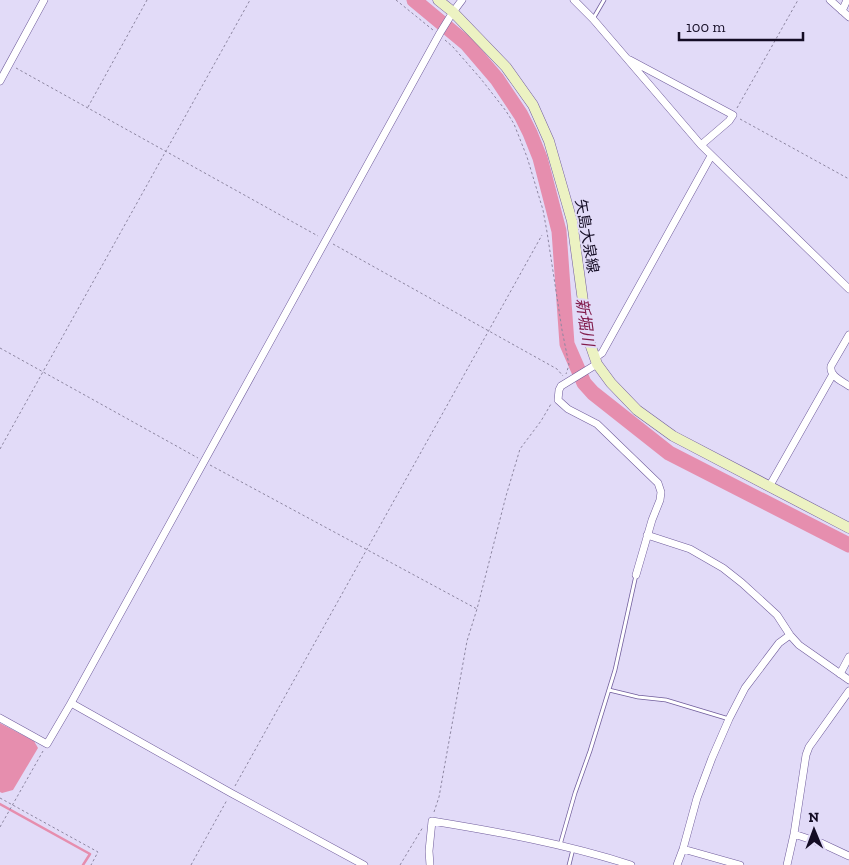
<svg xmlns="http://www.w3.org/2000/svg" width="849" height="865" viewBox="0 0 849 865" font-family="'Zilla Slab','Noto Sans JP',serif">
<style>
.water{fill:#e68eae}
.lines{fill:none;stroke-linecap:round;stroke-linejoin:round}
.stream{stroke:#e68eae;stroke-width:2.5}
.river{stroke:#e68eae;stroke-width:15}
.lane-casing{stroke:#705d9c;stroke-width:4.5}
.street-casing{stroke:#705d9c;stroke-width:8}
.secondary-casing{stroke:#705d9c;stroke-width:11}
.path{stroke:#8d86a1;stroke-width:1;stroke-dasharray:2.5 2.5;stroke-linecap:butt}
.lane{stroke:#fff;stroke-width:3}
.street{stroke:#fff;stroke-width:7}
.secondary{stroke:#ecf2c2;stroke-width:10}
.labels{text-anchor:middle;dominant-baseline:central;stroke-width:4;stroke-linejoin:round;paint-order:stroke}
.street-label{font-size:15px;fill:#140c24;stroke:#e2dbf8}
.water-label{font-size:16px;font-style:italic;fill:#811b4b;stroke:#e2dbf8}
</style>
<rect width="100%" height="100%" fill="#e2dbf8"/>
<path class="water" d="M0 723 34 741 38 748 13 790 2 793 0 792Z"/>
<g class="lines">
<path class="stream" d="M0 804 90 854 83 865"/>
<path class="river" d="M414 0 467 44 497 79 521 115 530 133 540 158 559 231 567 344 584 383 593 393 669 453 849 545"/>
<g class="lane-casing">
<path id="lane" d="M593 19 604 0
M609 690 638 697 666 700 729 719
M560 845 575 793 590 751 615 670 636 575
M569 865 573 849"/>
</g>
<g class="street-casing">
<path id="street" d="M574 0 593 19 701 145 849 289
M830 0 849 17
M842 11 847 0
M630 60 733 115 729 121 701 145
M0 81 44 0
M849 335 831 366C829 376 842 381 849 386
M595 358 602 353 711 156
M597 364 561 386 559 390 558 400 568 409 597 424 658 483 661 492 660 500 652 520 636 575
M769 487 833 374
M647 535 690 549 723 568 742 583 777 615 790 635 799 645 849 680
M840 674 849 657
M71 703 231 793 364 865
M0 718 47 744 71 703 440 33 453 12 462 0
M794 834 821 843 849 856
M683 849 740 865
M430 865 429 851 432 821C499 832 566 844 631 865
M677 865 683 849 697 798 712 758 729 719 745 688 779 643 790 635
M787 865 794 834 806 755 809 747 849 691"/>
</g>
<g class="secondary-casing">
<path id="secondary" d="M438 0 453 12 506 67 533 105 549 141 572 221 588 338 597 364 611 383 637 410 673 436 849 528"/>
</g>
<path class="path" d="M396 0 433 30
M445 40 453 47 481 79 506 111 514 124 527 157 543 210 547 232 562 330 569 365 566 374
M16 68 318 236
M88 107 147 0
M737 108 798 0
M740 119 849 179
M333 244 557 369 563 376
M0 348 198 458
M0 449 250 0
M210 465 477 609
M235 786 542 235
M0 798 98 852 91 865
M434 812 439 797 467 641 477 609 506 496 520 449 541 421 551 404
M0 827 43 751
M191 865 227 800
M400 865 423 827"/>
<use href="#lane" class="lane"/>
<use href="#street" class="street"/>
<use href="#secondary" class="secondary"/>
</g>
<g class="labels">
<g class="street-label">
<text transform="translate(587 236) rotate(80)">矢島大泉線</text>
</g>
<g class="water-label">
<text transform="translate(585 322) rotate(82)">新堀川</text>
</g>
</g>
<g transform="translate(814 830) rotate(359)" stroke="#e2dbf8" stroke-width="4" paint-order="stroke">
<path d="M0-4L9 19L0 12L-9 19Z" fill="#140c24"/>
<text y="-8" font-size="14" font-weight="bold" text-anchor="middle" fill="#140c24">N</text>
</g>
<path d="M679 32v8h124v-8" fill="none" stroke="#140c24" stroke-width="2.5"/>
<text x="686" y="32" font-size="15" fill="#140c24" stroke="#e2dbf8" stroke-width="4" paint-order="stroke">100 m</text>
</svg>
